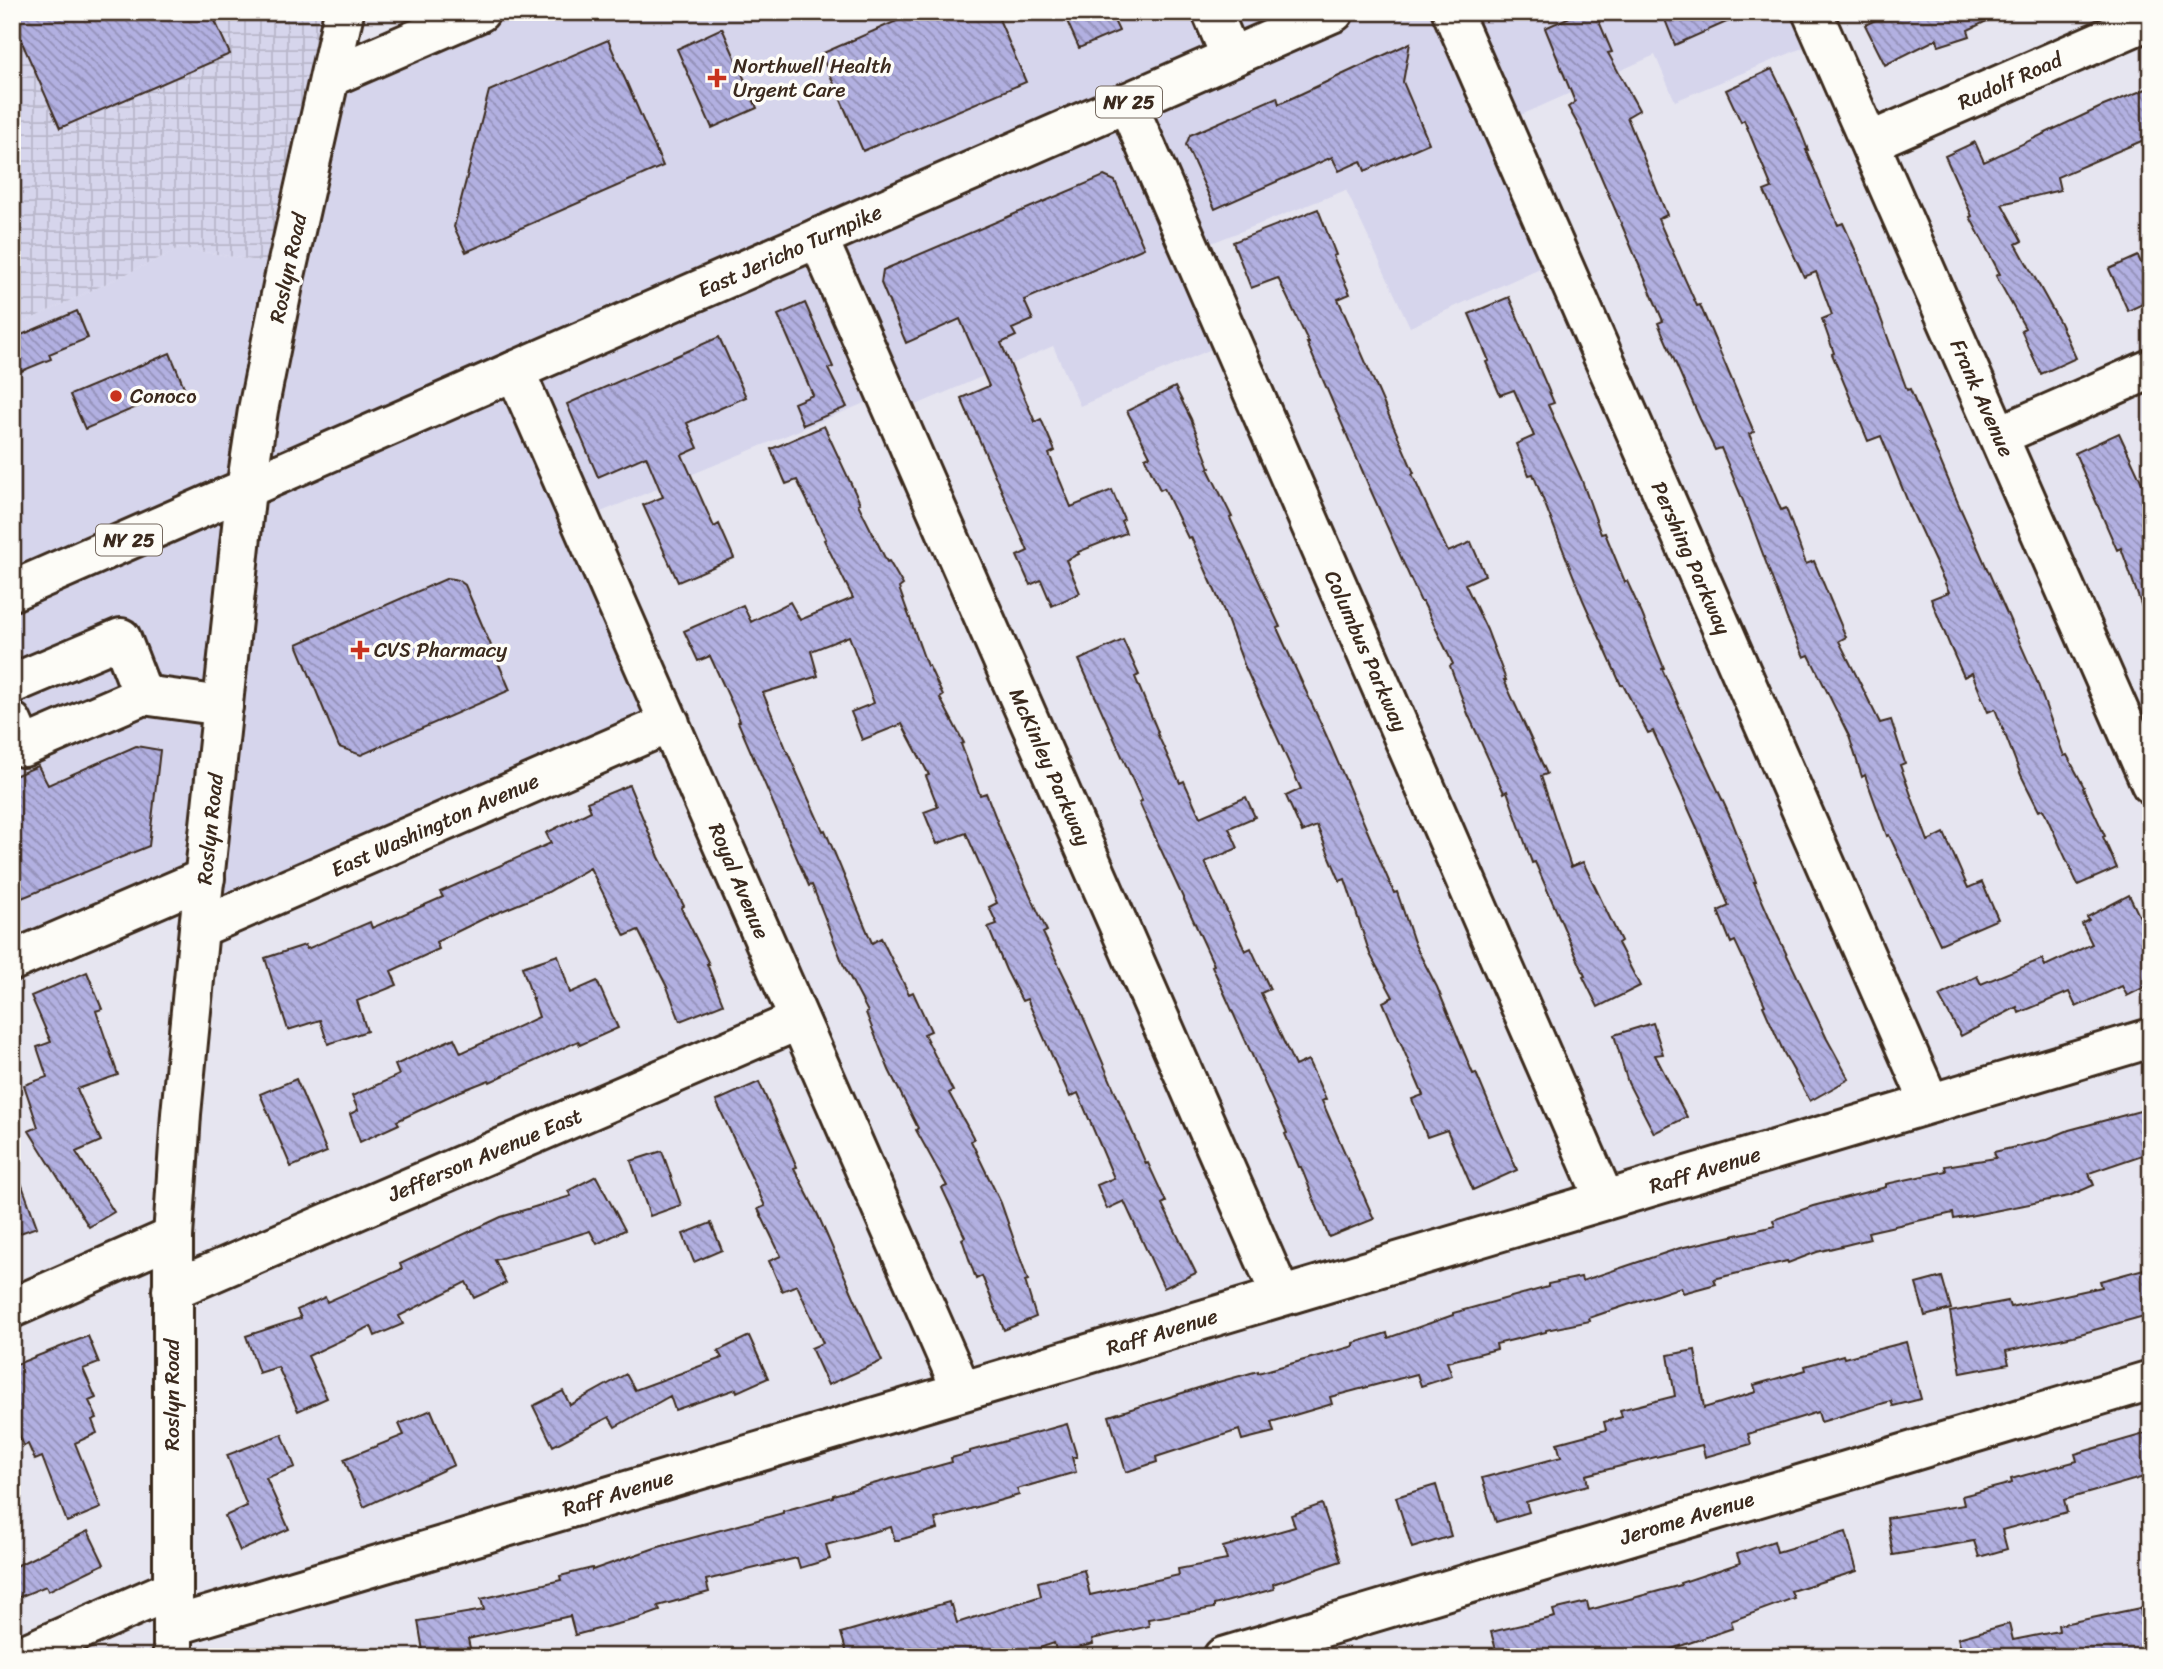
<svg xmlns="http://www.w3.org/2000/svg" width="2163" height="1669" viewBox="0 0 2163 1669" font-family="Sriracha,sans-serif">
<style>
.built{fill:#d6d5ec}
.industrial{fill:url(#industrial-grid)}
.building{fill:url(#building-back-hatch);stroke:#3b2a1e;stroke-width:2}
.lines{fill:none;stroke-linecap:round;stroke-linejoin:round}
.minor-casing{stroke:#3b2a1e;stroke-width:44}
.major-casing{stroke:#3b2a1e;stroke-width:44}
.minor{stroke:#fdfcf7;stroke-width:38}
.major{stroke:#fdfcf7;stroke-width:38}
.poi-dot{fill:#c8321e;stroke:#fdfcf7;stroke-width:2.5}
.labels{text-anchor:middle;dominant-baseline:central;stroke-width:7;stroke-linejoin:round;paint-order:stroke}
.shield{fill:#fdfcf7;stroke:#75695f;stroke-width:2}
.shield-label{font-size:19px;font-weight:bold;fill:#3b2a1e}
.poi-label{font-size:21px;fill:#3b2a1e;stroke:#fdfcf7;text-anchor:start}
.street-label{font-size:21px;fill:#3b2a1e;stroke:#fdfcf7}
</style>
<defs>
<pattern id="industrial-grid" width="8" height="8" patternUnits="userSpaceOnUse" patternTransform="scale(1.75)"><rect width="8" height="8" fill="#d6d5ec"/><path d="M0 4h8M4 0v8" fill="none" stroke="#b9b7ca"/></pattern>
<pattern id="building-back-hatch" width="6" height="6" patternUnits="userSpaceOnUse" patternTransform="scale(1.75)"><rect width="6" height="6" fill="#b2b0e1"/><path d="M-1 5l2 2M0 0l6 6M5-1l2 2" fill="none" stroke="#928fb6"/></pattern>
</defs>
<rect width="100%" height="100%" fill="#e6e5f0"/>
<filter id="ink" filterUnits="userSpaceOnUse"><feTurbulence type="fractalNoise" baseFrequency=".0143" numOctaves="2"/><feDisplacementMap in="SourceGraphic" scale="14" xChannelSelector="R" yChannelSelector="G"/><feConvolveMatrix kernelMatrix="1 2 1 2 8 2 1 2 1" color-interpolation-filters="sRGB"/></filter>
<g filter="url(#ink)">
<path class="built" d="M477 12H1813L1824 39 1675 101 1655 55 1501 124 1560 259 1410 327 1346 190 1191 251 1230 341 1080 406 1053 346 893 415 884 395 579 521 670 723 199 928 205 879 33 948 12 903V328L181 248 287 266 328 77Z"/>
<path class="industrial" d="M12 12H342L287 266 181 248 12 328Z"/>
<path class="building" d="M12 12H211L230 54 60 128 12 20Z
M917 12H996L1026 82 863 151 821 54Z
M1063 12H1110L1119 31 1079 48Z
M1581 12H1595L1612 52 1608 53 1639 110 1627 117 1667 215 1658 219 1697 306 1700 305 1754 432 1749 434 1781 510 1786 508 1806 564 1814 561 1846 637 1839 641 1880 723 1891 720 1905 763 1900 765 1928 841 1944 833 1968 888 1982 882 1998 919 1940 944 1889 835 1887 836 1865 775 1862 777 1849 736 1809 655 1804 657 1787 619 1744 503 1721 448 1715 450 1700 419 1658 323 1663 321 1581 130 1568 107 1575 102 1545 28Z
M1662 12H1749L1675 45Z
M1891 12H2005L1968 30 1970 36 1939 46 1937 39 1885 65 1865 25Z
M722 28 757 108 712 128 677 49Z
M608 40 663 166 466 252 454 227 489 91Z
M1410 43 1403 82 1429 143 1365 171 1361 161 1339 171 1332 157 1215 209 1186 145 1190 135 1277 97 1279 104Z
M1772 69 1793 112 1808 150H1806L1838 225 1843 223 1858 256 1907 390 1910 389 1958 503 2036 679 2064 756 2067 755 2084 787 2083 788 2105 836 2103 837 2117 868 2078 885 2043 809 2039 811 2021 775 1995 709 1988 712 1972 673 1964 677 1950 646 1931 599 1949 592 1910 507 1881 436 1868 441 1832 354 1834 353 1822 319 1832 315 1816 272 1804 277 1764 191 1772 188 1744 120 1741 122 1726 90Z
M2151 87V137L2057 177 2060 190 2002 204 2022 241 2016 244 2060 323 2076 358 2041 374 2021 330 2025 328 1996 276 2000 274 1970 217 1972 216 1945 156 1975 142 1984 162 2101 107Z
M1104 176 1115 181 1144 248 1024 300 1033 320 1012 329 1016 336 1001 343 1035 422 1041 419 1055 451 1049 454 1071 507 1112 490 1124 519 1121 521 1126 533 1078 552 1079 554 1066 560 1080 593 1052 606 1041 580 1030 585 1017 556 1028 551 961 398 989 386 960 319 906 343 881 283 883 270Z
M1318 209 1336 255 1333 256 1350 294 1338 299 1414 473 1412 474 1448 552 1471 542 1485 575 1465 584 1487 630 1506 680H1504L1547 774 1541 776 1571 867 1583 862 1621 941 1618 943 1640 986 1598 1007 1583 977 1585 976 1535 862 1532 863 1507 791 1504 793 1468 714 1450 666 1453 664 1423 602H1421L1371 491 1307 343H1309L1278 278 1251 288 1233 242Z
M2138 256 2151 285V300L2128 311 2109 269Z
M1509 297 1554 403 1548 405 1581 478 1601 534 1605 533 1625 582 1627 581 1642 614 1664 668 1662 669 1732 821 1756 882H1754L1775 930 1827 1039 1849 1079 1810 1101 1784 1053 1763 1006 1765 1005 1735 941 1731 943 1718 911 1729 906 1698 830 1653 731 1648 733 1623 685H1621L1583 600 1533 474 1529 475 1516 444 1534 436 1514 390 1500 395 1486 362 1489 361 1469 314Z
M805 303 833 367 828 369 847 407 803 425 794 403 813 395 778 315Z
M77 311 88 338 49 354 51 359 12 375V339Z
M719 337 746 397 687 423 698 448 682 455 714 527 719 524 734 558 678 582 643 505 663 497 646 456 598 477 567 404Z
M170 353 184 387 85 429 70 395Z
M1175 387 1191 419 1210 468 1208 469 1232 517 1230 518 1280 627 1277 628 1327 737 1394 893 1397 892 1415 945 1437 987 1473 1074 1476 1073 1517 1170 1473 1190 1447 1130 1427 1137 1412 1099 1423 1095 1383 1002 1393 997 1370 954 1345 879 1340 881 1317 826 1302 832 1286 796 1301 789 1245 667 1223 609 1191 537 1188 538 1164 488 1160 490 1145 458 1150 456 1127 411Z
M824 426 860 503 858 504 887 562 889 561 903 585 899 588 927 666H929L943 696 940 698 964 743 961 744 980 795 986 793 1005 841 1047 931 1043 933 1076 1000 1146 1164 1148 1163 1166 1202 1162 1204 1196 1273 1164 1288 1124 1201 1107 1209 1097 1185 1114 1178 1078 1093 1070 1097 1027 999 1022 1001 1006 970 988 927 997 924 989 907 997 903 966 833 937 844 924 812 938 807 926 776 929 775 902 724 862 740 851 712 874 703 849 636 811 651 818 676 763 693 787 751 823 831 825 830 872 943 881 938 909 994 913 992 931 1031 924 1034 953 1091 949 1093 974 1139 971 1141 1001 1203 1028 1280 1025 1281 1036 1317 1004 1330 982 1276 976 1279 962 1239 965 1237 942 1188 947 1186 916 1130 918 1128 889 1070 866 1013 868 1012 843 964 812 885 809 886 738 722 740 721 710 656 698 661 684 631 743 605 751 622 790 602 800 620 853 598 824 540 826 539 797 480 786 484 771 449Z
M2119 433 2143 485 2151 482V623L2148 624 2121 548 2117 550 2075 453Z
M448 578 458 580 465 585 510 690 361 755 339 747 297 644Z
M1123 640 1139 675 1135 677 1158 732 1157 733 1180 783 1184 781 1200 817 1246 797 1255 817 1229 828 1238 848 1205 862 1245 951 1251 948 1270 989 1261 993 1295 1066 1308 1060 1326 1099 1322 1101 1374 1219 1329 1237 1301 1167H1299L1285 1134 1287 1133 1212 966 1214 965 1139 802 1142 801 1079 660Z
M136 746 160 750 149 846 12 902V777L38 766 48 785Z
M629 785 659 857 684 906 681 908 709 964H707L723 1004 680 1021 667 987 638 930 625 936 590 868 548 892 487 917 436 942 439 949 391 971 397 985 357 1001 367 1031 328 1044 320 1020 288 1030 265 958 305 945 307 949 370 922 372 928 443 897 440 892 551 843 546 833 591 811 587 802Z
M2129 895 2151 940V984L2127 996 2122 986 2076 1007 2069 992 2019 1013 2017 1007 1961 1036 1939 996 1977 976 1981 984 2042 959 2045 966 2092 944 2082 924 2089 920 2087 917Z
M558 955 570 993 597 981 618 1028 580 1045 578 1041 490 1082 489 1080 456 1093 397 1121 399 1124 360 1142 350 1114 358 1110 352 1096 399 1075 395 1065 454 1038 461 1053 539 1017 522 967Z
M87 972 102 1009 96 1011 118 1075 77 1089 101 1141 76 1152 114 1212 89 1227 29 1131 38 1127 24 1085 47 1077 37 1047 51 1042 31 996Z
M1653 1023 1663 1054 1655 1055 1687 1117 1654 1133 1628 1083 1614 1035Z
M296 1079 327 1152 291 1167 260 1094Z
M759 1082 797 1167 794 1168 818 1215 882 1361 828 1385 811 1348 823 1343 797 1285 782 1291 769 1261 781 1256 758 1209 765 1206 716 1101Z
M2151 1108V1152L2089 1173 2094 1185 2069 1196 1954 1219 1953 1213 1868 1232 1870 1239 1817 1252 1788 1263 1787 1261 1714 1279 1716 1284 1683 1293 1681 1287 1589 1318 1590 1321 1546 1330V1332L1496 1344 1497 1349 1447 1362 1452 1376 1421 1386 1417 1374 1330 1397 1332 1404 1271 1422 1274 1432 1242 1440 1239 1430 1156 1457 1157 1462 1126 1472 1109 1416 1211 1384 1258 1371V1373L1354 1346V1343L1387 1333 1388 1338 1453 1315V1313L1548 1287V1284L1581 1277 1582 1281 1680 1248 1775 1226 1773 1220 1813 1206 1886 1187V1184L1946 1171 1945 1166 1996 1158 1994 1152 2045 1140 2069 1130Z
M662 1151 681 1205 650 1216 631 1161Z
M12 1166H15L37 1227 12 1236Z
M596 1176 625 1230 597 1244 590 1231 495 1260 506 1283 474 1298 466 1282 399 1316 403 1324 375 1336 371 1326 308 1356 327 1398 298 1411 278 1367 259 1373 246 1336 301 1318 297 1310 325 1297 327 1302 402 1269 400 1264 501 1217 571 1196 568 1191Z
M711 1223 722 1250 694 1262 683 1234Z
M2151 1267V1314L2073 1336 2006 1351 2009 1364 1961 1373 1950 1312 2008 1301 2010 1307 2102 1287 2100 1281Z
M1942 1277 1951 1309 1925 1316 1916 1284Z
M88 1336 99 1363 83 1369 96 1398 89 1401 97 1418 92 1420 97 1433 75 1443 101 1508 67 1522 42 1457 35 1460 28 1444 24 1446 12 1419V1366Z
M749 1336 768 1378 737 1392 736 1389 675 1410 670 1396 615 1427 609 1417 553 1446 533 1406 563 1391 570 1405 626 1374 635 1390 722 1358 718 1351Z
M1906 1342 1921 1399 1893 1406 1891 1401 1821 1422 1818 1412 1748 1434 1751 1444 1705 1457 1702 1445 1586 1475 1588 1485 1526 1502 1529 1512 1496 1522 1482 1478 1561 1457 1557 1443 1606 1430 1604 1422 1622 1417 1620 1410 1675 1396 1668 1355 1695 1350 1704 1408 1756 1392 1754 1385 1806 1370 1805 1366 1843 1355 1844 1358Z
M431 1410 454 1465 364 1507 344 1459 404 1435 399 1424Z
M1067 1424 1077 1457H1072L1076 1472 1017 1489 1019 1495 935 1519 938 1529 895 1541 891 1527 826 1545 830 1559 800 1568 797 1558 706 1580 709 1592 658 1606 660 1611 637 1619 575 1635 570 1616 468 1639 472 1657H424L418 1621 484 1610 481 1599 561 1580 560 1576 592 1568V1570L655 1548 783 1513V1511L833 1497V1495L952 1462 951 1458 970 1453V1451Z
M2151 1432V1475L2064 1500 2067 1512 2002 1530 2007 1549 1979 1557 1974 1541 1893 1555 1887 1518 1964 1505 1962 1496 2012 1483 2011 1479 2077 1461 2075 1454Z
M282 1434 295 1467 266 1478 289 1529 240 1551 225 1516 247 1506 227 1455Z
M1436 1485 1451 1536 1412 1548 1396 1497Z
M1322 1504 1341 1561 1273 1584 1274 1589 1214 1605V1608L1148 1619 1149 1626 1092 1639 1093 1644 1057 1653 1054 1643 1014 1657H848L841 1633 949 1602 950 1606 952 1605 957 1623 1041 1596 1038 1582 1084 1570 1090 1595 1179 1575 1178 1569 1227 1560 1223 1547 1295 1527 1291 1515Z
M88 1531 104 1564 48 1591 46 1586 12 1600V1568Z
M1846 1532 1857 1571 1791 1591 1794 1598 1731 1621 1733 1628 1648 1657H1498L1491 1632 1555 1617 1553 1610 1587 1602 1589 1610 1681 1585 1680 1583 1740 1563 1737 1554 1774 1541 1777 1552Z
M2140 1608 2149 1650 2113 1657H1963L1958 1638 2009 1624 2013 1640 2059 1631 2058 1625Z"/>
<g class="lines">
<g class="minor-casing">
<path id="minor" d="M1212 12 1231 57
M1452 12 1930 1103
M1812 12 2151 784
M330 77 480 12
M1127 103 1605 1200
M1870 142 2151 19
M818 238 1281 1296
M515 371 962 1391
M1998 436 2151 369
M12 684 121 638 143 695 23 747 12 722
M143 695 223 706
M199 928 670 723
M12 961 205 878
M172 1290 799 1020
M12 1308 173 1237
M173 1626 2151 1038
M18 1657 173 1589
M1223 1657 2151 1380"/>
</g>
<g class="major-casing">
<path id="major" d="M12 591 1334 12
M173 1657V1237L181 1114 199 928 246 489 258 410 284 280 344 12"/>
</g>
<use href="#minor" class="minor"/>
<use href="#major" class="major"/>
</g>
</g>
<g class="poi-dot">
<path d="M713.5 67.5h7v7h7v7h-7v7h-7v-7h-7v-7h7z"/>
<circle cx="116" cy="396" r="7"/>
<path d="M356.5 639.5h7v7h7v7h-7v7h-7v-7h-7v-7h7z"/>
</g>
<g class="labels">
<g class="shield">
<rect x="1096" y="86.5" width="66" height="31" rx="5"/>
<rect x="96" y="524.5" width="66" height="31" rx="5"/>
</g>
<g class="shield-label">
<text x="1129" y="102">NY 25</text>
<text x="129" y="540">NY 25</text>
</g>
<g class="poi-label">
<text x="733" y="66">Northwell Health<tspan x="733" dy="24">Urgent Care</tspan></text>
<text x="130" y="396">Conoco</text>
<text x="374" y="650">CVS Pharmacy</text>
</g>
<g class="street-label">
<text transform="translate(2010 81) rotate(-24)">Rudolf Road</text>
<text transform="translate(790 251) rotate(-24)">East Jericho Turnpike</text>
<text transform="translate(288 268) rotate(-78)">Roslyn Road</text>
<text transform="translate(1982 398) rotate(66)">Frank Avenue</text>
<text transform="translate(1691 558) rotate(66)">Pershing Parkway</text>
<text transform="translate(1366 651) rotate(66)">Columbus Parkway</text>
<text transform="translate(1050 767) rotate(66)">McKinley Parkway</text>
<text transform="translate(435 825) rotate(-24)">East Washington Avenue</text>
<text transform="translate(210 829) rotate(-84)">Roslyn Road</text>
<text transform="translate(739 881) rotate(67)">Royal Avenue</text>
<text transform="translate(485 1155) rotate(-23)">Jefferson Avenue East</text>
<text transform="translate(1705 1170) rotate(-17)">Raff Avenue</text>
<text transform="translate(1162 1332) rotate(-17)">Raff Avenue</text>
<text transform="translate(172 1395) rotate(-90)">Roslyn Road</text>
<text transform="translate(618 1493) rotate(-17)">Raff Avenue</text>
<text transform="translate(1687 1518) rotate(-17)">Jerome Avenue</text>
</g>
</g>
<rect width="2163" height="1669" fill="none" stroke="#fdfcf7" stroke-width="42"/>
<rect x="21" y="21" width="2121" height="1627" fill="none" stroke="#3b2a1e" stroke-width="2.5" filter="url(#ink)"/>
</svg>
